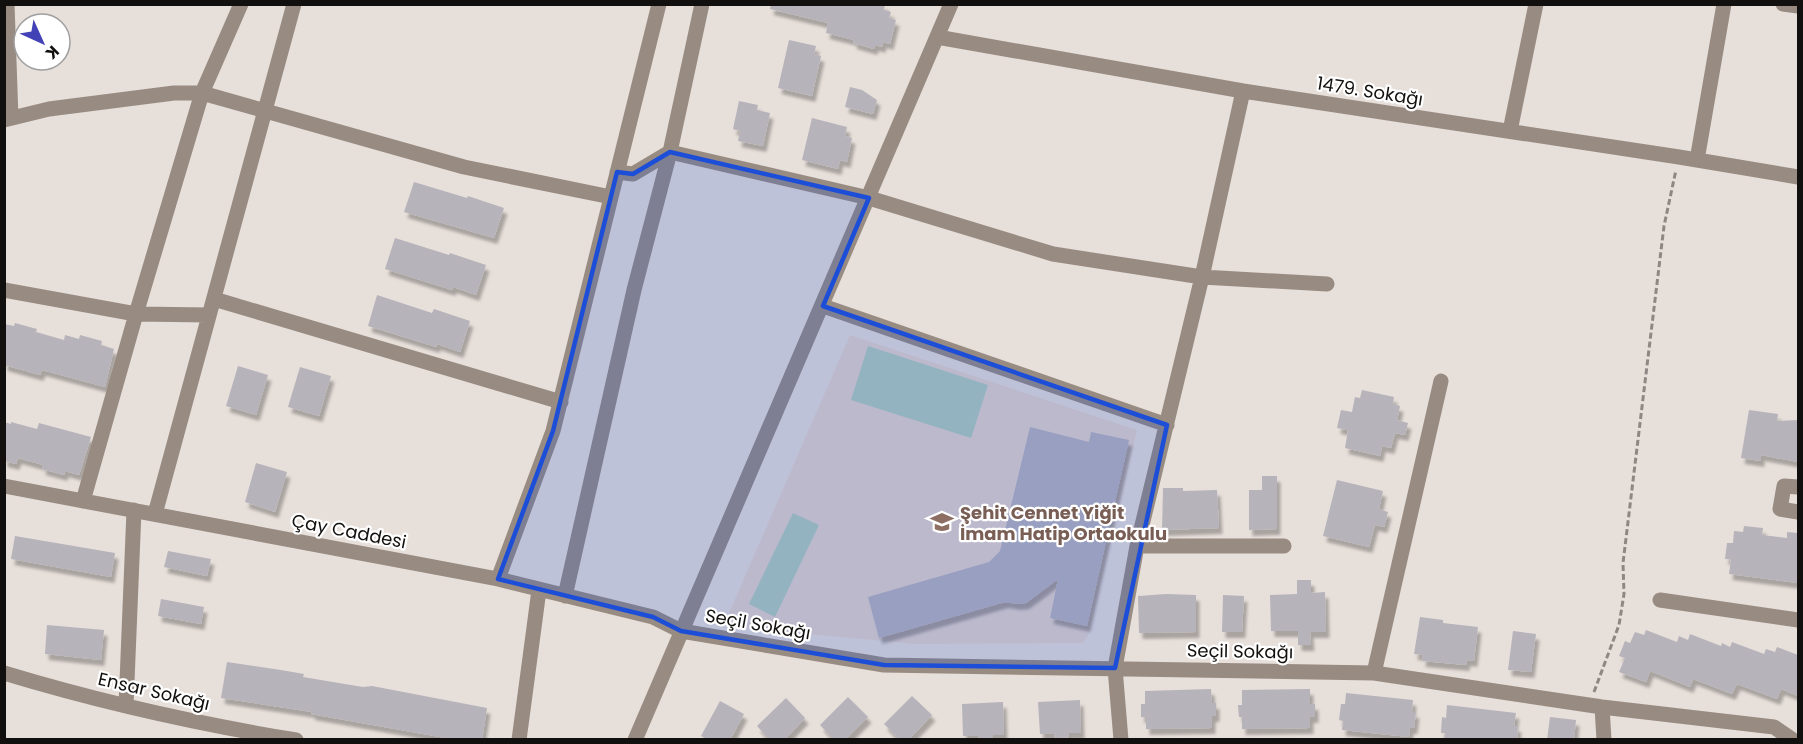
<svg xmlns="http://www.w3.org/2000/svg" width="1803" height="744" viewBox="0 0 1803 744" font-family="Poppins,sans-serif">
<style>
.built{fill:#e4d4cb}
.green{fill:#b1ccbb}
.building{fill:#b7b3bb;filter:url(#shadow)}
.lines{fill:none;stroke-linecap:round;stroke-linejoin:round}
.path{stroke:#8e8885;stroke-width:3;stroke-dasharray:6 3;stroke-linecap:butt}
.minor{stroke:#988b82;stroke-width:15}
.marked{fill:#1d4ed8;fill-opacity:0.2;stroke:#1d4ed8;stroke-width:4.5;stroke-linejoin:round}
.labels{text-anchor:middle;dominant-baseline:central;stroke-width:4.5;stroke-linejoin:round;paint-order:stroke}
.street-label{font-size:18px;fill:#12100e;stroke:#fff}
.education-label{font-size:18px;font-weight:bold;fill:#785e54;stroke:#fff;text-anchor:start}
</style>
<defs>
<filter id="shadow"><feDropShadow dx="3.5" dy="6" stdDeviation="1.5" flood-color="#0004"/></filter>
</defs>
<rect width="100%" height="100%" fill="#e7dfda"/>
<path class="built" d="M850 335 1137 430 1089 634 1083 643 915 644 731 627 729 613Z"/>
<path class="green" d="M868 346 988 385 971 438 851 400Z
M793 513 819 525 775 617 749 604Z"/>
<path class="building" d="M771 4H885L884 10 891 12 889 18 896 20 890 44 883 42 882 47 875 45 874 49 853 43 854 40 826 33 828 23 770 9Z
M789 40 816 46 814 54 821 56 812 96 778 88Z
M850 87 862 90 877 100 873 114 845 107Z
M739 101 758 105 757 110 770 113 763 146 738 141 740 131 733 129Z
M812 118 847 127 845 136 852 138 847 162 840 160 838 169 802 160Z
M414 182 467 198 468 196 504 208 494 238 404 212Z
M395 238 449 255 450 253 486 265 476 295 453 287 452 290 385 269Z
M377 295 432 313 434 309 470 321 460 352 437 344 436 347 368 326Z
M15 323 37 329 36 332 64 340 65 335 79 339 80 335 102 341 101 345 114 349 105 387 42 370 40 375 4 365V324L14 326Z
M238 366 268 375 256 415 226 406Z
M300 367 331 376 319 416 288 407Z
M1362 390 1394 397 1393 404 1400 406 1397 420 1408 423 1405 435 1395 433 1391 448 1382 446 1380 456 1345 448 1348 430 1337 428 1341 410 1352 412 1355 397 1360 398Z
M1749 410 1778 414 1777 421 1798 420V462L1761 455V461L1741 458Z
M4 422 11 424V422L37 429 39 423 91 437 79 475 65 471 64 475 42 469 43 465 18 458 16 464 4 461Z
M1030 427 1089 442 1091 432 1129 440 1087 626 1050 618 1058 579 1026 603 1017 604 1005 602 879 638 868 597 989 562 1000 551Z
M256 463 287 472 275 512 245 502Z
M1262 476H1277V529L1249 530V490H1262Z
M1337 480 1383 491 1379 509 1388 512 1384 527 1375 525 1369 547 1323 536Z
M1163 488H1183V491L1217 490 1219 528 1162 530Z
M1744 526 1763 528 1762 535 1787 538V532L1798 533V583L1729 574 1731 559H1725L1727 543H1733L1734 531 1743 532Z
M15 536 115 553 111 577 11 559Z
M168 551 211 559 207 576 164 567Z
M1297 580H1311V593L1325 592 1326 632H1310L1311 645H1298V631H1271L1270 595 1297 594Z
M1166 594 1196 595V632L1139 633 1138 596Z
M1223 595 1244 596 1242 632H1222Z
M161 599 204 607 201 624 158 616Z
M1420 617 1443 620V623L1478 627 1474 661 1467 660 1466 665 1422 661 1423 655 1414 654Z
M47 625 104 630 101 660 45 654Z
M1646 630 1677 642 1679 636 1688 640 1690 634 1721 646 1722 643 1730 647 1732 642 1764 654 1766 649 1775 652 1777 647 1798 655V696L1781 689 1777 699 1737 684 1732 694 1693 679 1690 687 1650 671 1646 682 1619 672 1625 658 1619 656 1625 641 1630 643 1635 632 1644 635Z
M1513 631 1536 634 1531 672 1508 670Z
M227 662 281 670 304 674 303 677 363 687 372 686 487 708 482 740H457L311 714 312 712 221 698Z
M1211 689 1212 703H1216V716H1212V728L1146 729V717H1141V704H1145V691Z
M1310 689V704H1315V717H1310V728L1242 729V717H1239L1238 705H1242V690Z
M1346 693 1413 700 1412 712H1416L1414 728H1410L1409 737 1342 730 1343 721 1339 720 1341 704H1345Z
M912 696 932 715 908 740H900L884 724Z
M848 697 868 717 845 740H834L820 725Z
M786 698 805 718 784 740H770L757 726Z
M1080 700 1081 733H1069V737L1055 738 1054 734H1040L1038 702Z
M720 701 744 714 730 740H708L701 736Z
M1003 702 1004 735H993V739L978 740V736H963L962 704Z
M1447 705 1516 713 1514 726H1518L1517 740H1444L1445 733H1441L1442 717 1446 718Z
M1550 717 1576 720 1574 740H1547Z"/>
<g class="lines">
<path class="path" d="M1594 692 1619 625 1624 594 1623 563 1664 226 1676 170"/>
<path class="minor" d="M7 4 11 118
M1783 4 1798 6
M937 37 1243 91 1679 157 1798 177
M4 120 49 109 174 93H202L464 167 611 197
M1510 131 1536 4
M1697 160 1724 4
M617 172 633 174 670 152 869 198 1053 254 1202 277 1327 284
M4 290 136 314 209 315
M214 299 561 402
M823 306 1167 425
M4 486 498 579 653 617 681 631 884 665 1374 673 1602 707 1774 727 1793 740
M1798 487 1784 486 1780 509 1798 512
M83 501 136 314 202 93 241 4
M155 514 294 4
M1137 546H1284
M498 579 553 431 659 4
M565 596 634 290 670 152 702 4
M1660 600 1798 620
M4 673C100 702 198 724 296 740
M1374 673 1441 381
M126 706 134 510
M1602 707 1604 740
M519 740 539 590
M635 740 951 4
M1121 740 1115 668 1137 546 1202 277 1243 91"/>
</g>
<path class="marked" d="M670 152 869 198 823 306 1167 425 1115 668 884 665 681 631 653 617 498 579 553 431 617 172 633 174Z"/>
<defs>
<g id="school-bare" transform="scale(1.8)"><path d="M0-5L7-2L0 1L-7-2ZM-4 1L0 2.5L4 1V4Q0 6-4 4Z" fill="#8d6e63" stroke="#fff" stroke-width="2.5" paint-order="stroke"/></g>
</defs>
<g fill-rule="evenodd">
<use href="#school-bare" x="942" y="522"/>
</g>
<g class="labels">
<g class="street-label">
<text transform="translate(1370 91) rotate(9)">1479. Sokağı</text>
<text transform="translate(349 531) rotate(11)">Çay Caddesi</text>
<text transform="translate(758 624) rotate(10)">Seçil Sokağı</text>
<text transform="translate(1240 651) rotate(1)">Seçil Sokağı</text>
<text transform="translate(154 691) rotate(13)">Ensar Sokağı</text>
</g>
<g class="education-label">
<text x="960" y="512">Şehit Cennet Yiğit<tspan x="960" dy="21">İmam Hatip Ortaokulu</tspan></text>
</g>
</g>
<rect width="1803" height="744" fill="none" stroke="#12100e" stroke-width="12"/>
<g transform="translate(42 42) rotate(135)"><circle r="28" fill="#ffffff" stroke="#a09f9f" stroke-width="1.5"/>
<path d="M0-4.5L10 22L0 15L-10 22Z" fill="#4341b6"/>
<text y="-9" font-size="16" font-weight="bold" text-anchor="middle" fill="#12100e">K</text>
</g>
</svg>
